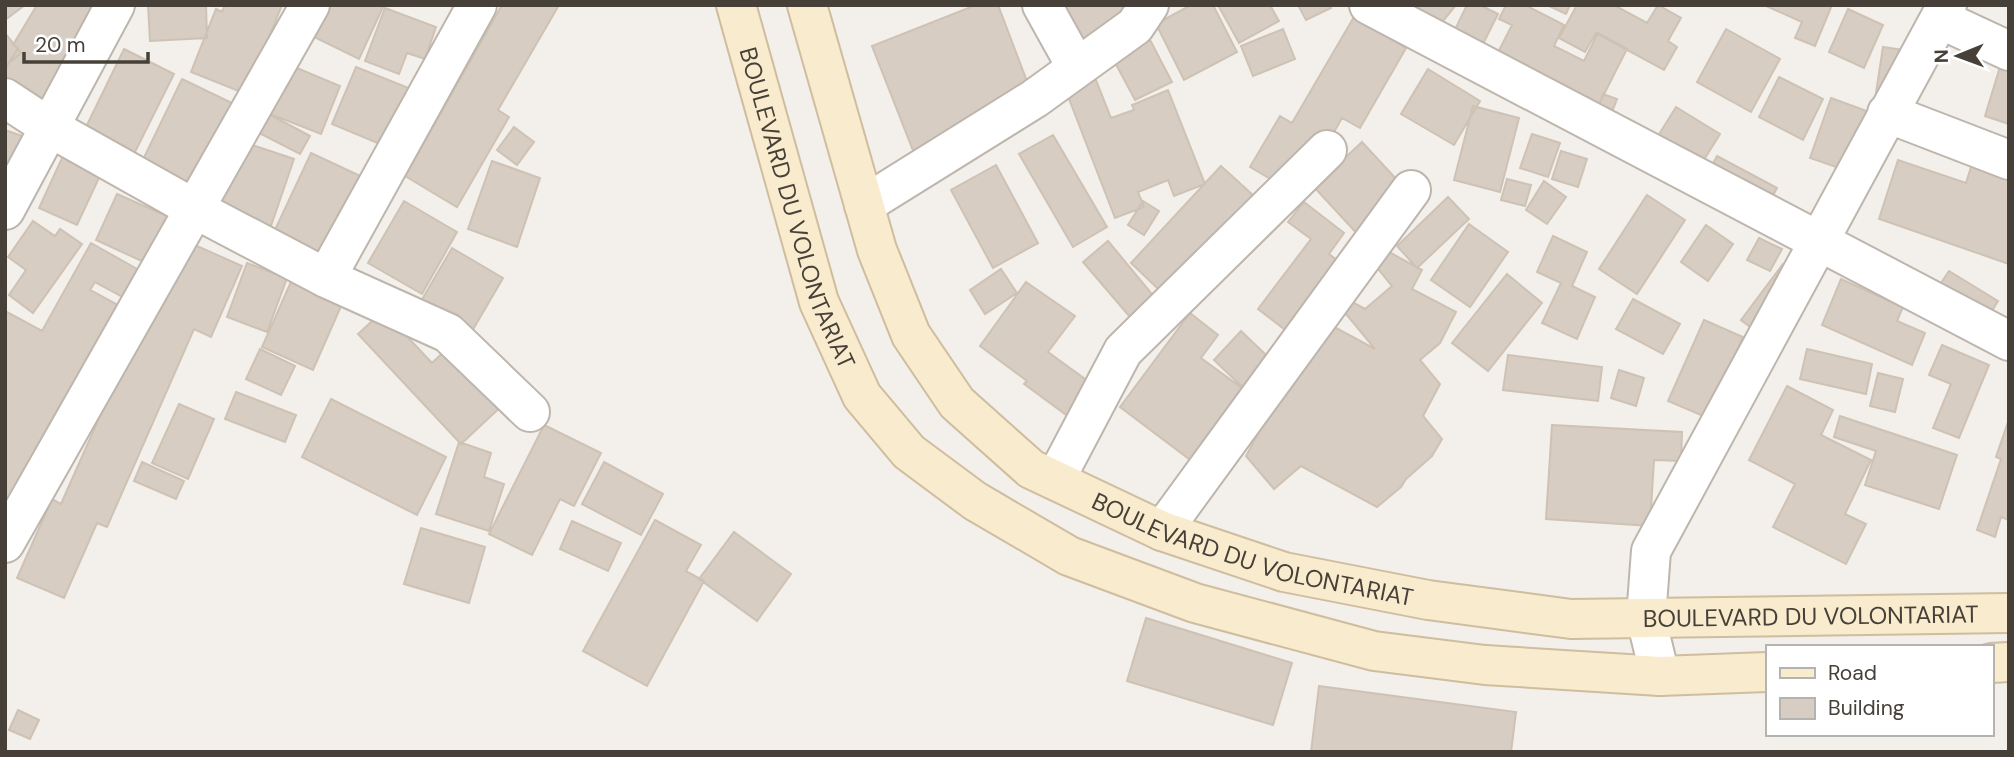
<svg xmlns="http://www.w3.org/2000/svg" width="2014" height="757" viewBox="0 0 2014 757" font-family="'DM Sans',sans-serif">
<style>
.building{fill:#d7cdc3;stroke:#cec2b4;stroke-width:2}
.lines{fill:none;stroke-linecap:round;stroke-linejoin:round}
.minor-casing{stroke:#beb6ad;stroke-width:42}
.secondary-casing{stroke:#cebd9e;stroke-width:42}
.minor{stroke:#fff;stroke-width:38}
.secondary{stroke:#f9ebcd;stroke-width:38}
.labels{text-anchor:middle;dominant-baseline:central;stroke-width:7;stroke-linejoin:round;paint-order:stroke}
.street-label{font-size:24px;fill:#464038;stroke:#fff}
</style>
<rect width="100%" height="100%" fill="#f3efea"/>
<path class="building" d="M5 5H25L5 20Z
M37 5H112L49 127 5 100V69L18 48 13 45Z
M148 5H206L207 38 150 41Z
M225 5H282L246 94 191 72 216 9 222 12Z
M319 5H384L359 59 306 33Z
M502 5H559L498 110 509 117 457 207 405 176Z
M976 5H998L1036 105 914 153 872 46Z
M1046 5H1147L1082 54Z
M1191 5H1213L1237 52 1184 80 1156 24Z
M1218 5H1270L1279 21 1239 43Z
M1298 5H1330L1331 8 1306 20Z
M1388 5H1456L1426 42Z
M1467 5H1480L1498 14 1472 66 1444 52Z
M1506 5H1525L1564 25 1554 46 1584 61 1598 33 1627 49 1590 122 1489 70 1512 25 1499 19Z
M1547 5H1570L1566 14Z
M1577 5H1614L1647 23 1658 5 1681 18 1668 41 1677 47 1664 70 1596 33 1585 52 1559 38Z
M1764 5H1832L1815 46 1795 38 1802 22Z
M385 8 436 27 425 59 407 53 399 74 365 61Z
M1848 9 1883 25 1864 68 1829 52Z
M1354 17 1406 48 1360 128 1342 118 1298 195 1250 167 1280 116 1292 123Z
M1283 29 1295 59 1253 76 1241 46Z
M1726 29 1780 59 1751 112 1697 82Z
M5 33 21 53 5 66Z
M1148 36 1172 82 1135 100 1111 55Z
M1883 47 1911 51 1904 97 1876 93Z
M124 49 174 74 132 158 83 133Z
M2003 57 2009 58V124L1985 116Z
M285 63 340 86 321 134 265 112Z
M356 67 411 89 387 147 332 124Z
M1428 69 1480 101 1454 145 1401 114Z
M1779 77 1823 99 1803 140 1759 117Z
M182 79 236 105 191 198 137 172Z
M1096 80 1111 118 1134 110 1132 105 1168 90 1205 184 1174 196 1168 180 1138 192 1144 207 1115 218 1066 91Z
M1603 94 1617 99 1605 130 1592 125Z
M1831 98 1886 118 1865 177 1810 158Z
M1473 106 1519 118 1500 192 1454 180Z
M1676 107 1720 134 1692 179 1648 152Z
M265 112 310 136 300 154 255 131Z
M514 127 534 142 517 165 497 150Z
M5 130 31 139 5 215Z
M1532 134 1560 143 1548 177 1520 168Z
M1053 135 1107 227 1073 247 1019 154Z
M240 141 294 159 271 226 217 207Z
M1362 142 1410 194 1362 239 1314 187Z
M68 145 106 163 77 225 39 208Z
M1561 151 1587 159 1578 187 1552 179Z
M1976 151 2009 162V264L1879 219 1898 160 1966 183Z
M311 153 371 181 335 260 274 232Z
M1717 156 1777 188 1758 224 1698 191Z
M492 161 540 178 517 247 468 229Z
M996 165 1038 243 993 268 951 190Z
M1221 166 1265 206 1174 304 1131 263Z
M1507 179 1531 185 1525 206 1501 200Z
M1544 181 1566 197 1547 224 1526 210Z
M117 194 167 216 146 263 96 240Z
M1647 195 1685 220 1637 294 1599 269Z
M1448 197 1469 219 1417 268 1397 246Z
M404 201 457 232 422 294 368 263Z
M1143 201 1159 211 1144 235 1128 225Z
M1304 202 1344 233 1329 254 1350 270 1297 339 1258 309 1311 239 1288 222Z
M33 221 55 236 60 229 82 244 33 313 9 295 26 270 8 257Z
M1469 224 1508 252 1470 307 1431 280Z
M1706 225 1733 244 1708 281 1681 262Z
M1553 236 1587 252 1572 286 1595 297 1577 339 1542 323 1561 283 1537 272Z
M179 238 242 266 211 337 194 329 107 527 97 523 64 598 17 578 52 499 61 504Z
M1759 238 1782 249 1770 271 1747 260Z
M1108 241 1166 311 1142 331 1083 262Z
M91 243 146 274 130 301 95 282 90 290 125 309 5 517V311L42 331Z
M452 248 503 278 471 333 420 303Z
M1389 252 1422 270 1412 289 1456 312 1440 343 1420 360 1440 384 1423 416 1442 439 1432 456 1406 479 1401 487 1377 507 1301 466 1274 489 1246 456 1294 366 1327 323 1375 349 1323 286 1365 309 1392 286 1375 265Z
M247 263 287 278 267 332 227 317Z
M1783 264 1812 286 1770 342 1741 320Z
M1001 269 1017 293 985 314 970 290Z
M1949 271 1998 301 1977 335 1927 304Z
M1507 274 1542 303 1488 371 1452 343Z
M294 275 345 297 313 370 262 347Z
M1841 279 1903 307 1897 321 1925 333 1912 365 1822 325Z
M1026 282 1075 316 1048 352 1092 384 1069 417 1024 384 1027 381 980 346Z
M1633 299 1680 324 1663 354 1616 329Z
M383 311 432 363 452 344 506 402 461 444 358 334Z
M1190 313 1218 335 1201 358 1250 394 1197 465 1120 407Z
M1704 320 1743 337 1708 418 1668 401Z
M1241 331 1283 371 1256 400 1214 360Z
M1942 345 1989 365 1959 438 1933 428 1951 384 1929 375Z
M260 349 295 366 281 395 246 379Z
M1807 349 1872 364 1866 394 1800 379Z
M1508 355 1602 367 1598 401 1503 390Z
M1619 370 1644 378 1636 406 1611 398Z
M1878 373 1903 379 1895 412 1870 406Z
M1787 386 1833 410 1821 435 1871 460 1845 514 1866 524 1846 564 1773 527 1795 484 1749 460Z
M236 392 296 415 285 442 225 419Z
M331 399 446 457 417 515 302 457Z
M179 404 214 419 188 479 152 463Z
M1840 416 1957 455 1939 509 1865 485 1876 451 1834 437Z
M2009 419V520L2001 517 1995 537 1977 530 2001 459 1996 457Z
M544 425 601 453 574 506 560 499 532 555 489 534Z
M1552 425 1682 432 1681 461 1654 460 1650 526 1546 519Z
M459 442 491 453 484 477 504 484 489 531 436 514Z
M142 462 184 481 176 499 134 481Z
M604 462 663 494 641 535 582 504Z
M655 520 701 545 686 571 704 581 647 686 583 651Z
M572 521 621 543 608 571 560 549Z
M421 528 485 547 469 603 404 584Z
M734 532 791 574 757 621 699 579Z
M1146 618 1292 663 1273 725 1127 681Z
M1319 686 1516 712 1511 752H1311Z
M18 710 39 720 30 739 9 730Z"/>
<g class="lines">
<g class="minor-casing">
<path id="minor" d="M1042 5 1077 68
M1369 5 2009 341
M1940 19 2009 51
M5 98 49 127 195 209 326 278 448 333 530 412
M1887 113 2009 160
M864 205 1034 99 1135 26 1149 5
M5 210 115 5
M326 278 477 5
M1055 480 1123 351 1327 150
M1162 531 1411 190
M5 543 310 5
M1660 676 1646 618 1651 551 1947 5"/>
</g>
<g class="secondary-casing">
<g id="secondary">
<path id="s1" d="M736 5 819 302 862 396 909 452 975 501 1069 556 1195 603 1374 651 1485 665 1660 676 1767 672"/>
<path id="s2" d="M807 5 877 250 911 335 957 403 1031 469 1162 531 1284 572 1428 600 1571 619 2009 613"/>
<path d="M1991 663 2009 662"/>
</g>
</g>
<use href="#minor" class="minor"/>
<use href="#secondary" class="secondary"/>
</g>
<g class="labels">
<g class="street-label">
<text stroke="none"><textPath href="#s1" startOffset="212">BOULEVARD DU VOLONTARIAT</textPath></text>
<text stroke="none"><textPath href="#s2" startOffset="765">BOULEVARD DU VOLONTARIAT</textPath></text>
<text stroke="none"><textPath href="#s2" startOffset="1332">BOULEVARD DU VOLONTARIAT</textPath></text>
</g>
</g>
<rect width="2014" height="757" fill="none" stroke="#464038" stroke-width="14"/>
<rect x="1766" y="645" width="228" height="91" fill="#ffffff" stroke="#b5b3af" stroke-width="2"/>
<rect x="1780" y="668" width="35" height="10" fill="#f9ebcd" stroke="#b5b3af" stroke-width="2"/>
<text x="1828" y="680" font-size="21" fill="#464038">Road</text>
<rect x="1780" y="698" width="35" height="21" fill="#d7cdc3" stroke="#b5b3af" stroke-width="2"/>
<text x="1828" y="715" font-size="21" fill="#464038">Building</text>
<g transform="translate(1958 56) rotate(269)" stroke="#ffffff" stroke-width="5" paint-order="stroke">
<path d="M0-5L12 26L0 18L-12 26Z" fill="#464038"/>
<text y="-10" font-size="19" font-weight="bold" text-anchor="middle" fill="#464038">N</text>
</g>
<path d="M24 52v10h124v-10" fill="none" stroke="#464038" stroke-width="3.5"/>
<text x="35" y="52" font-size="21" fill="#464038" stroke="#ffffff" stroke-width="5" paint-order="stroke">20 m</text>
</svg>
